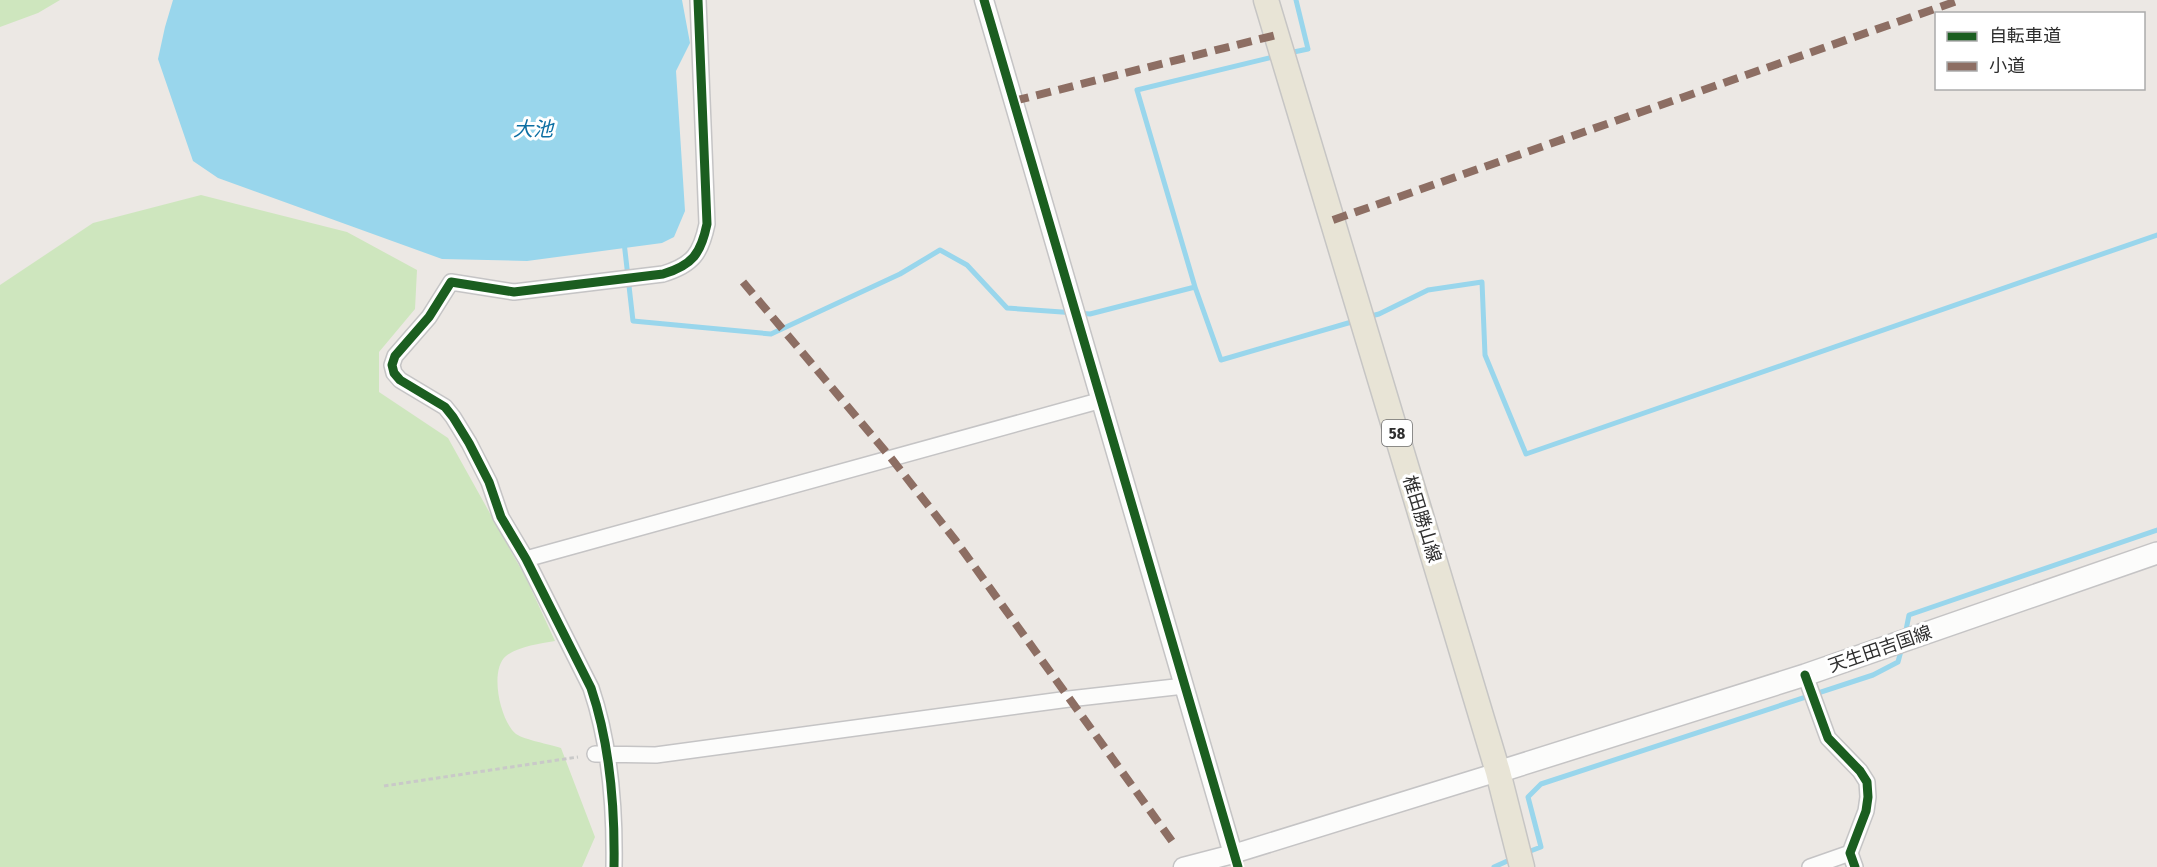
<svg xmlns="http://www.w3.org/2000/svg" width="2157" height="867" viewBox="0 0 2157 867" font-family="'Fira Sans Condensed','Noto Sans JP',sans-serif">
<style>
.green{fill:#cee6be}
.water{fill:#99d6ec}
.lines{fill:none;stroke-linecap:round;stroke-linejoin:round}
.stream{stroke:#99d6ec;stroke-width:5}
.minor-casing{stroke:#c5c4c5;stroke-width:18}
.tertiary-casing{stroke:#c5c4c5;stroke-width:21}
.secondary-casing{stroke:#c5c4c5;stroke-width:24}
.primary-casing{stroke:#c6c5c4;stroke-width:27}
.path{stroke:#c9c9c8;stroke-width:3;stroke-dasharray:4.5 3;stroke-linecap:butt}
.minor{stroke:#fcfcfb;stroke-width:15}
.tertiary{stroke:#fcfcfb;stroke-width:18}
.secondary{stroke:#fcfcfb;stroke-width:21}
.primary{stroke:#e8e4d6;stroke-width:24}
.quiet{stroke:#8d6e63;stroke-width:8;stroke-dasharray:15 8;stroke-linecap:butt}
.cycleway-casing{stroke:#fff;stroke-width:13}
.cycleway{stroke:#1b5e20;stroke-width:9}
.labels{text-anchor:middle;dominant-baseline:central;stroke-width:6;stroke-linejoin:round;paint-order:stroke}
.shield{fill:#fff;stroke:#6d6d6d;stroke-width:1.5}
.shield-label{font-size:16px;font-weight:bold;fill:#2e2e2e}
.street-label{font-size:18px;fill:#2e2e2e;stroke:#fff}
.water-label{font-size:20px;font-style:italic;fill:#0d6fa3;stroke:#fff}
</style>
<rect width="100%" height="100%" fill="#ece8e4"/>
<path class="green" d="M0 0H60L38 13 0 27Z
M201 195 347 232 417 270 415 309 379 352V392L448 438 526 578 555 641C539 644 519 646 506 656 489 670 500 721 516 734 525 740 549 744 561 748L595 837 582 867H0V285L93 223Z"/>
<path class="water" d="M173 0H682L690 43 676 71 685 211 674 237 662 243 527 261 442 259 218 178 193 161 158 59 165 27Z"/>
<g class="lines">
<path class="stream" d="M1289 53 1308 49 1296 0
M624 242 633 321 771 334 900 274 940 250 967 265 1007 308 1090 314 1195 287 1137 90 1277 56
M1195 287 1221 360 1355 321
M1367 317 1379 314 1428 290 1482 282 1485 355 1526 454 2157 235
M1905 635 1909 615 2157 530
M1525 853 1541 847 1528 797 1541 784 1873 675 1898 662 1902 647
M1494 867 1514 858"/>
<g class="minor-casing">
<path id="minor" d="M526 559 1102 400
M1805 675 1828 738 1860 771 1867 782 1868 797 1866 811 1850 853 1855 867
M595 754 656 755 1069 699 1184 686
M614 867C615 808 610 744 591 688L526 559 501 517 489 482 469 443 453 417 445 407 400 380 394 373 392 365 395 356 429 317 451 282 514 292 663 274C693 265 701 253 707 224L698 0
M1810 867 1850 853"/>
</g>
<g class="tertiary-casing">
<path id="tertiary" d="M984 0 1233 854
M1183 867 1233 854 1498 772"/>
</g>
<g class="secondary-casing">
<path id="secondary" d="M1498 772 1805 675 2157 553"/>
</g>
<g class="primary-casing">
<path id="primary" d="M1266 0 1498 772 1522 867"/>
</g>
<path class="path" d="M384 786 578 757"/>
<use href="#minor" class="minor"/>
<use href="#tertiary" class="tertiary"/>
<use href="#secondary" class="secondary"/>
<use href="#primary" class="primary"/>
<path class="quiet" d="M1014 101 1276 35
M1333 220 1960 0
M743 282 891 458 956 541 1174 844"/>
<g class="cycleway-casing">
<path id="cycleway" d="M984 0 1238 867
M1805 675 1828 738 1860 771 1867 782 1868 797 1866 811 1850 853 1855 867
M614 867C615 808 610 744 591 688L526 559 501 517 489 482 469 443 453 417 445 407 400 380 394 373 392 365 395 356 429 317 451 282 514 292 663 274C693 265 701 253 707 224L698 0"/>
</g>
<use href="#cycleway" class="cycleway"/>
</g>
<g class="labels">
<rect class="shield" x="1382" y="420" width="30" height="26" rx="4.5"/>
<g class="shield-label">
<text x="1397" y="433">58</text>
</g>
<g class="street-label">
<text transform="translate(1422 519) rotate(73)">椎田勝山線</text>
<text transform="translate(1880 649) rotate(-19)">天生田吉国線</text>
</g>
<g class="water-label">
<text x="533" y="129">大池</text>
</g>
</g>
<rect x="1935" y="12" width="210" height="78" fill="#ffffff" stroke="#ababab" stroke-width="1.5"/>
<rect x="1947" y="32" width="30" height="9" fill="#1b5e20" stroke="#ababab" stroke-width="1.5"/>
<text x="1989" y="42" font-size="18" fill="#2e2e2e">自転車道</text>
<rect x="1947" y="62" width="30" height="9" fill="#8d6e63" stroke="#ababab" stroke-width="1.5"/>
<text x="1989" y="72" font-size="18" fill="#2e2e2e">小道</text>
</svg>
